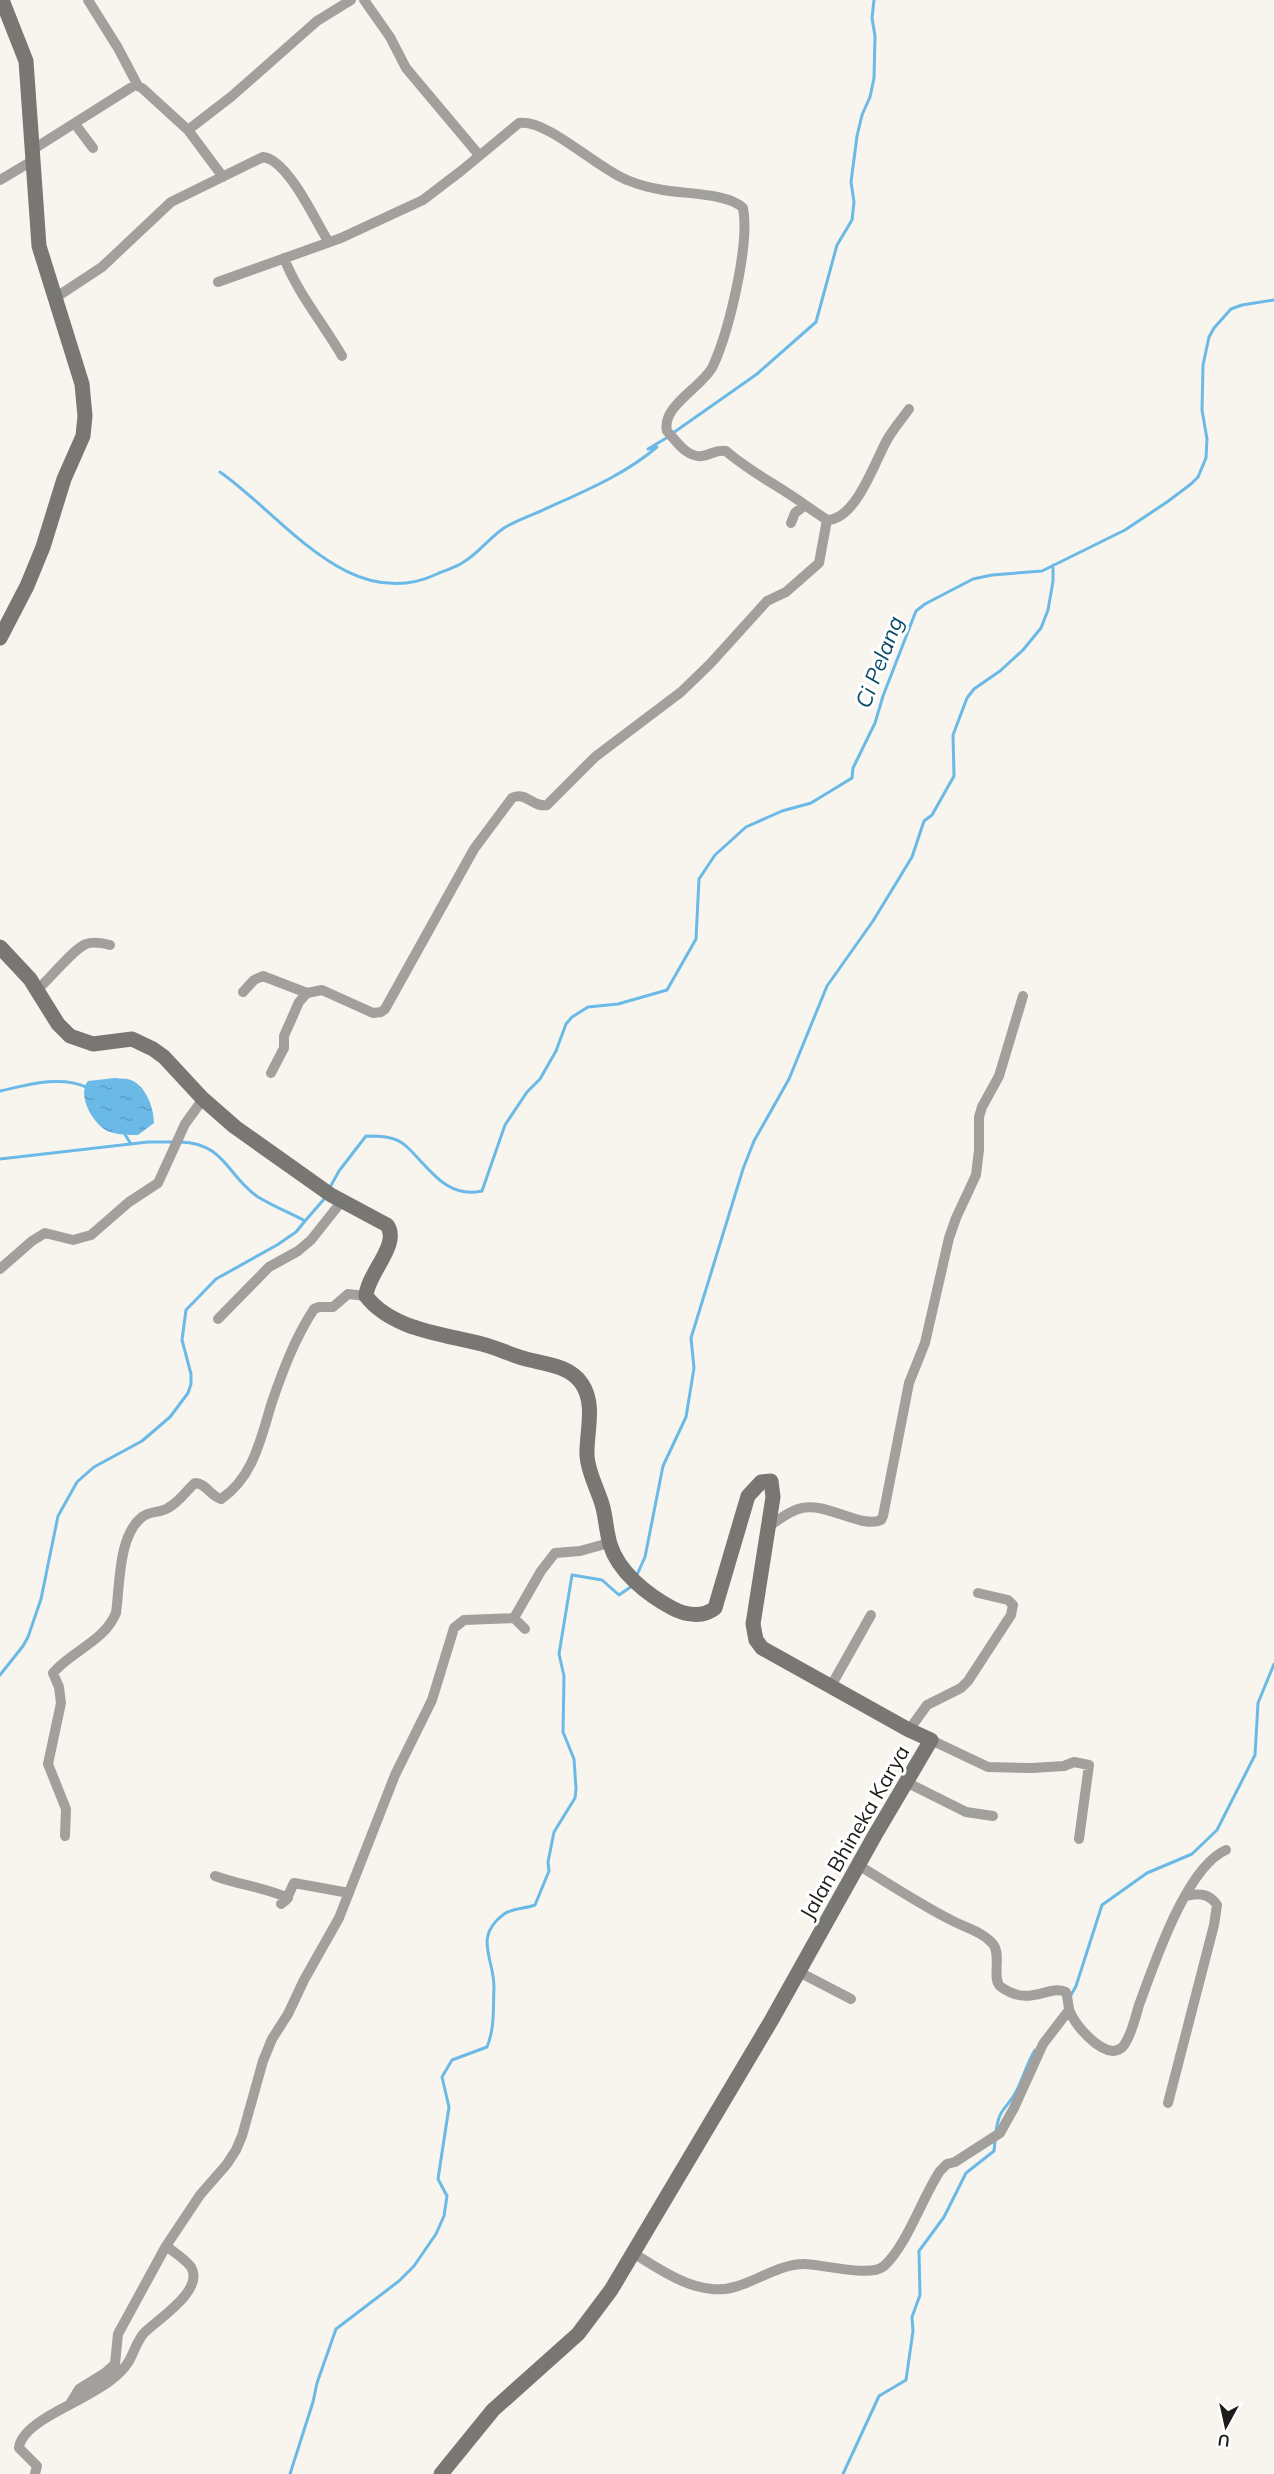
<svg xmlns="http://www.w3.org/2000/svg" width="1274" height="2474" viewBox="0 0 1274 2474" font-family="Mulish,sans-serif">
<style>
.water{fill:url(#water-ripples)}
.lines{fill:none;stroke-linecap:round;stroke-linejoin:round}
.stream{stroke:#6ab9e6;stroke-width:3}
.street{stroke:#a1a09d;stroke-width:10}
.secondary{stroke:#787773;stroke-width:15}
.labels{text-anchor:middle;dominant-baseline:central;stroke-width:6;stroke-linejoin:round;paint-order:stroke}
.street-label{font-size:21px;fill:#1d1c1a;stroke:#fff}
.water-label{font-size:22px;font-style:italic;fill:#0b4c6a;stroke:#fff}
</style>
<defs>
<pattern id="water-ripples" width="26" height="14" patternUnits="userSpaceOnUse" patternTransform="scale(1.5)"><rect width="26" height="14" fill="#6ab9e6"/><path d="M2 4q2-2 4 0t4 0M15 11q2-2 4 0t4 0" fill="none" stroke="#5b9ec5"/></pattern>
</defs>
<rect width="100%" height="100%" fill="#f8f5ee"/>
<path class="water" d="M115 1078C120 1079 126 1078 131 1080 146 1086 154 1108 154 1123L138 1135C129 1135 119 1135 110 1132 94 1127 76 1095 88 1081Z"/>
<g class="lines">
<path class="stream" d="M673 433 757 374 816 322 837 245 852 220 854 202 851 182 857 136 862 115 870 97 874 78 875 36 872 18 874 0
M220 472C283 516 350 615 437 574 445 570 455 568 462 563 478 554 489 538 504 528 515 521 529 516 541 511 582 492 623 476 657 447L648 449 668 437
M0 1091C27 1085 60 1075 86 1087
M124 1133 131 1144
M180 1142C225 1143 227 1176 258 1197 273 1206 290 1213 305 1221L325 1198
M0 1159 148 1142H173
M329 1189 339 1171 366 1136C380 1136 395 1136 406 1146 429 1167 445 1199 482 1191L505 1125 527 1092 540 1079 556 1051 566 1024 572 1017 588 1007 618 1004 667 990 696 939 699 879 715 855 746 827 782 811 811 803 852 778 853 768 875 723 883 696 916 611 925 604 973 579 992 575 1042 571 1125 530 1167 502 1191 484 1198 477 1206 458 1207 439 1202 410 1203 365 1209 337 1214 328 1231 309 1242 305 1274 300
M636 1577 645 1557 663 1466 686 1417 694 1368 691 1338 743 1169 754 1141 789 1079 827 986 873 921 912 857 924 821 932 815 954 776 953 735 967 698 974 689 1000 671 1023 650 1041 628 1048 610 1053 581V565
M0 1675 23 1646 28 1637 41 1599 58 1516 77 1482 94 1467 142 1441 170 1417 188 1393 191 1384V1374L182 1340 186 1310 216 1279 277 1245 296 1232 305 1221
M1070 1997 1076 1986 1102 1905 1147 1873 1192 1854 1217 1830 1255 1755 1258 1703 1274 1664
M996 2132C999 2106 1008 2109 1017 2090 1024 2076 1027 2063 1035 2050
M290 2474 313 2402 317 2383 336 2329 399 2281 414 2266 436 2234 444 2216 447 2196 438 2179 449 2107 442 2077 452 2060 487 2047C495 2028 493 2006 494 1987 494 1958 473 1937 504 1914 512 1908 525 1909 535 1905L549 1871 548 1862 554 1832 575 1798 576 1789 574 1759 563 1732 564 1676 559 1654 572 1575 602 1580 619 1595 632 1586
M843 2474 879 2396 906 2380 913 2331 912 2317 920 2295 919 2251 944 2217 966 2173 994 2151 995 2141"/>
<path class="street" d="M88 0 118 48 138 86
M364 0 390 37 406 68 479 155
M75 124 93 148
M188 130 223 177
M32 150 135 85 142 88 188 130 232 96 317 21 351 0
M0 180 32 161
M284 258C298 294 323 323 342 356
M218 282 341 238 423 200 461 171 519 123C546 118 598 169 627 180 639 185 651 188 663 190 684 194 729 193 743 208 750 244 729 331 713 366 703 387 661 406 667 431 676 441 687 458 702 456 711 455 716 449 726 451 750 472 779 486 805 505
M55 298 102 267 171 202 263 157C288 160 315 220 328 241
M791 523 795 513 805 505 827 520
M37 990C50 979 73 949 86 944 93 941 102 943 110 945
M243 992 254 980 263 976 307 993
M271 1073 284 1048V1036L299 1002 307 993 322 990 373 1013 381 1012 385 1009 474 849 512 798C526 791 533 808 547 805L595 757 681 692 710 664 767 601 786 592 819 563 827 520C856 520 875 461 887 440 893 429 902 419 909 409
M0 1269 32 1241 45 1233 73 1240 91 1235 129 1202 158 1183 185 1124 203 1099
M218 1319 269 1267 298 1251 311 1240 342 1201
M769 1526C779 1520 790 1510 802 1508 826 1502 862 1529 881 1520L883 1516 909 1383 925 1343 949 1238 956 1218 976 1175 979 1150V1117L982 1107 999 1076 1023 996
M514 1618 541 1571 555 1553 580 1551 609 1543
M831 1686 871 1615
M909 1730 927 1705 961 1688 968 1681 1011 1615 1013 1605 1008 1600 978 1593
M931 1740 988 1767 1032 1768 1064 1766 1074 1762 1089 1765 1079 1839
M906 1782 966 1812 993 1816
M65 1836 66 1809 48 1764 61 1703 59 1687 53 1673C71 1651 104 1642 116 1613 120 1585 118 1536 142 1517 150 1511 160 1513 168 1508 179 1502 186 1491 195 1483 206 1483 210 1496 221 1499 254 1477 261 1437 272 1402 283 1370 295 1338 314 1309L319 1307H333L348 1294 366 1296
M858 1865C888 1883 918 1903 949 1919 963 1927 982 1931 993 1944 1002 1955 991 1980 1001 1987 1031 2008 1047 1984 1066 1992 1068 1998 1068 2007 1070 2012 1076 2026 1097 2050 1113 2051 1118 2050 1122 2049 1124 2045 1132 2034 1135 2018 1139 2005 1154 1965 1186 1867 1226 1850
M215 1876C239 1885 264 1887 288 1898
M281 1904 286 1900 294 1883 349 1893
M799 1972 851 1999
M1168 2103 1214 1925 1217 1905C1209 1893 1199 1893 1185 1896
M633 2253C656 2267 684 2287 712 2289 744 2293 772 2264 804 2264 822 2264 871 2278 884 2266 907 2245 922 2198 940 2171L947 2164 955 2162 1000 2133 1014 2108 1043 2044 1069 2010
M70 2404 79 2389 105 2373 115 2364 118 2334 166 2246 200 2195 227 2164 236 2150 242 2136 263 2061 272 2039 288 2014 304 1980 339 1918 395 1775 432 1700 454 1628 464 1620 514 1618 525 1629
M35 2474 37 2466 19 2448C21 2426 65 2408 82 2398 98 2389 119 2378 129 2361 134 2352 137 2341 144 2333 158 2319 205 2290 191 2267 185 2259 174 2252 166 2246"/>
<path class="secondary" d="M0 638 27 586 43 547 64 479 83 436 85 416 82 384 39 246 26 61 2 0
M0 947 30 979 58 1024 70 1036 93 1044 132 1039 153 1049 164 1057 203 1099 235 1127 331 1195 387 1225C401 1244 367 1274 366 1296 392 1330 444 1334 482 1344 498 1348 513 1356 530 1360 548 1364 571 1367 582 1384 596 1405 586 1433 587 1456 588 1472 597 1488 602 1504 606 1517 606 1531 610 1544 618 1572 648 1595 672 1608 685 1615 703 1618 715 1608L748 1496 761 1482 771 1481 773 1497 753 1624 756 1640 762 1648 909 1730 931 1740 875 1835 771 2021 611 2290 578 2334 493 2410 441 2474"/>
</g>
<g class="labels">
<g class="street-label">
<text transform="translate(854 1832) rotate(-60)">Jalan Bhineka Karya</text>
</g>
<g class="water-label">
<text transform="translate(879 662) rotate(-69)">Ci Pelang</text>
</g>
</g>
<g transform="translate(1226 2426) rotate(188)" stroke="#ffffff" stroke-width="4.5" paint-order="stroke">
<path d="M0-4.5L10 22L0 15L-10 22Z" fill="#1d1c1a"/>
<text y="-9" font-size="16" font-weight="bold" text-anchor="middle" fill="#1d1c1a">U</text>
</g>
</svg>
